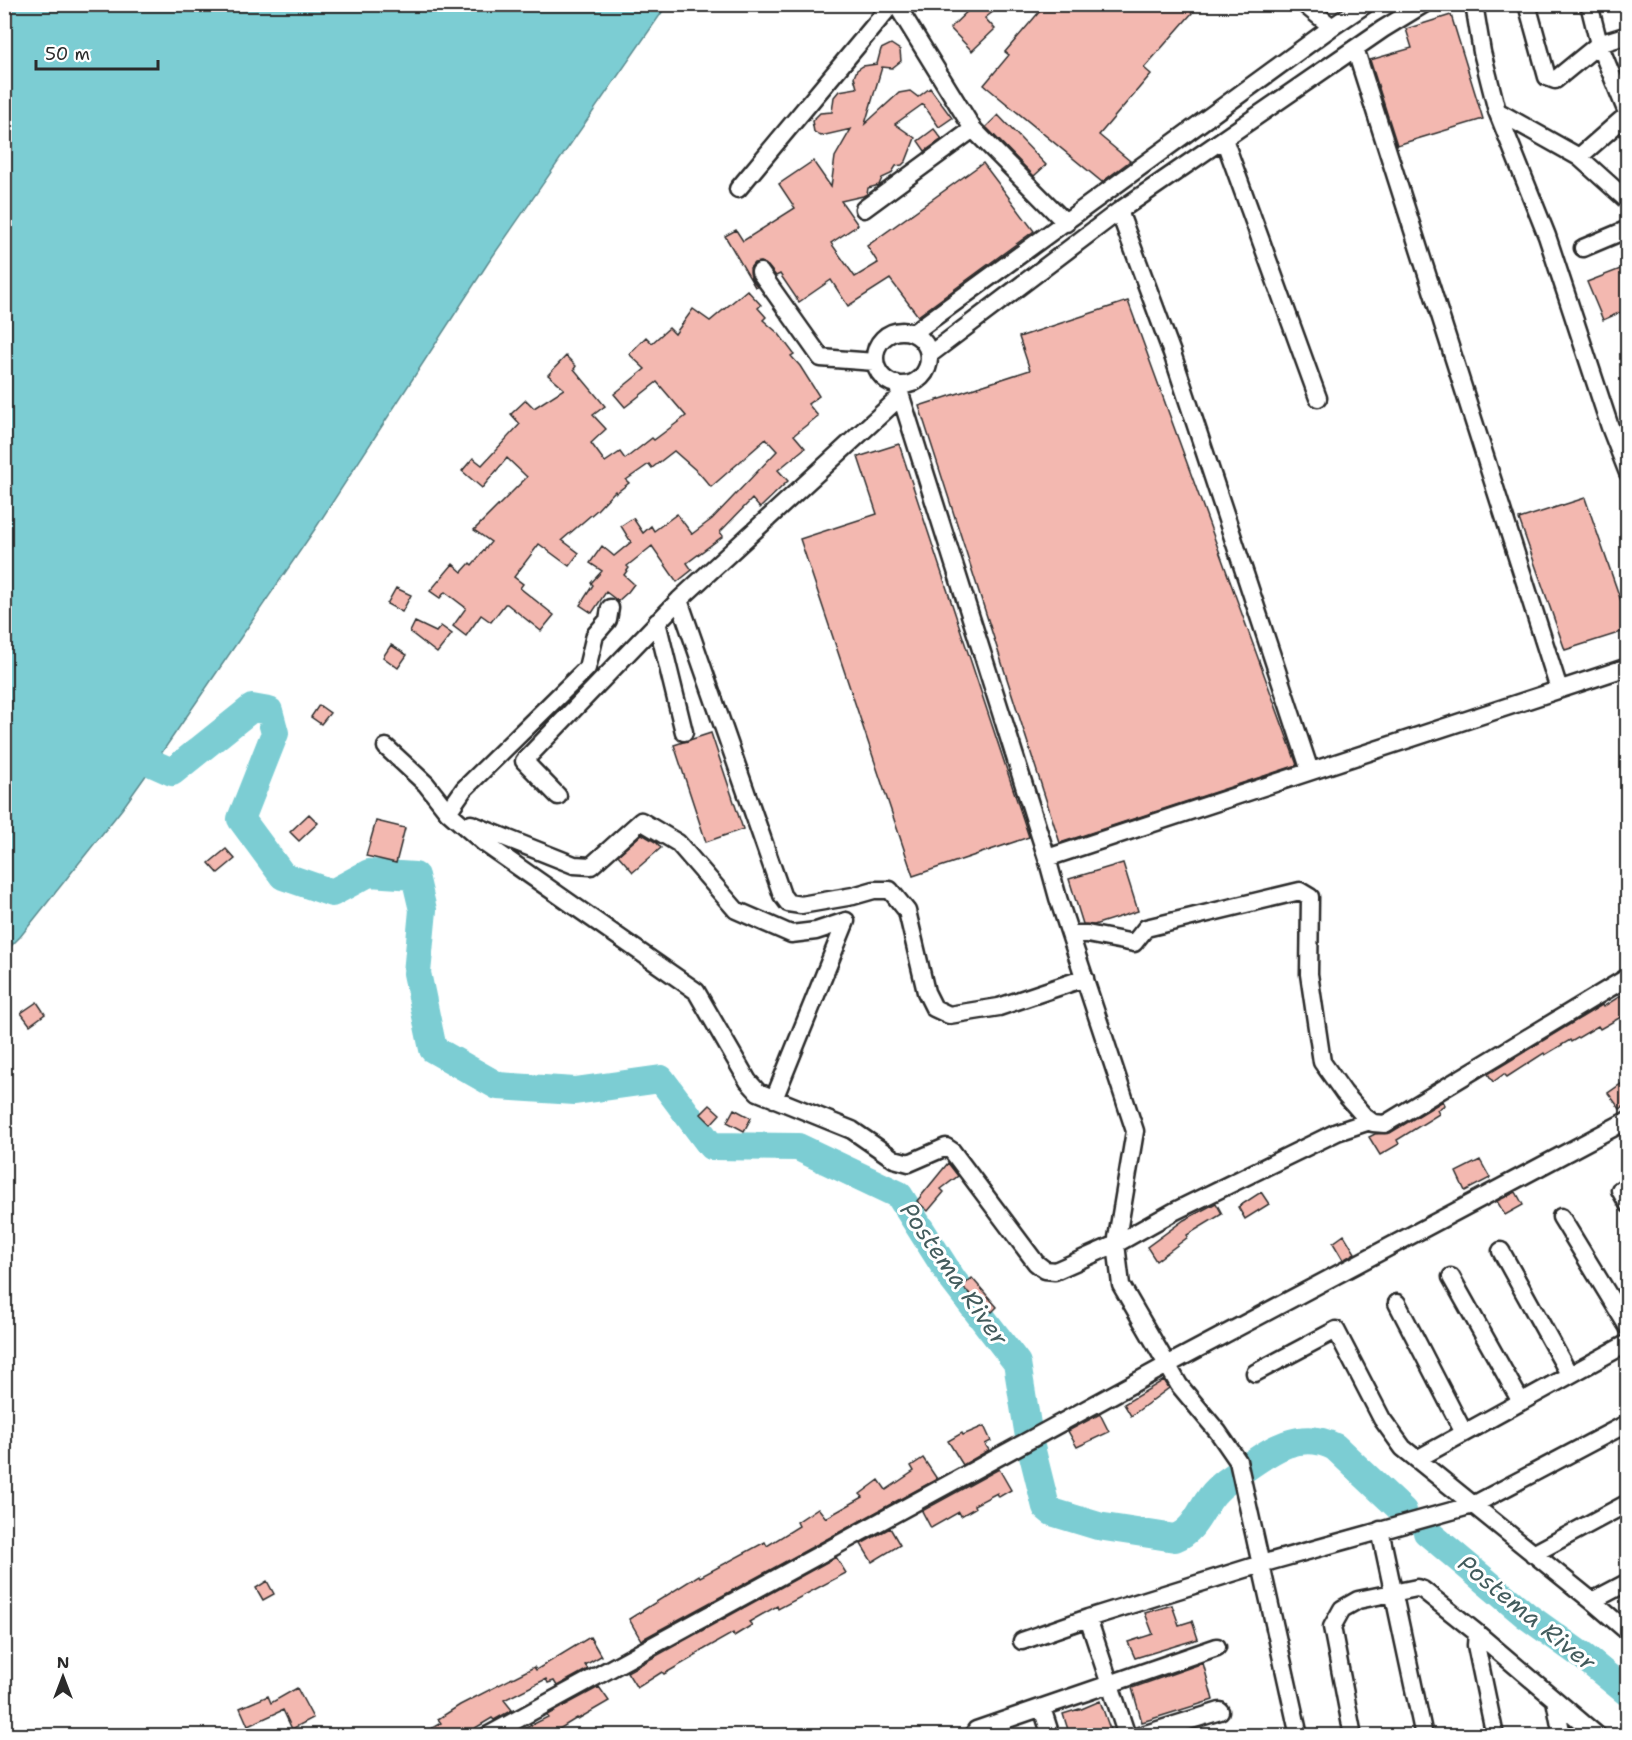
<svg xmlns="http://www.w3.org/2000/svg" width="1632" height="1740" viewBox="0 0 1632 1740" font-family="'Shantell Sans',sans-serif">
<style>
.water{fill:#7ccdd3;stroke:#5c8c90;stroke-width:1.5}
.lines{fill:none;stroke-linecap:round;stroke-linejoin:round}
.river{stroke:#7ccdd3;stroke-width:28}
.building{fill:#f3b8b0;stroke:#2b2b2b;stroke-width:1.5}
.minor-casing{stroke:#2b2b2b;stroke-width:21}
.minor{stroke:#fff;stroke-width:16}
.labels{text-anchor:middle;dominant-baseline:central;stroke-width:6;stroke-linejoin:round;paint-order:stroke}
.water-label{font-size:24px;font-style:italic;fill:#435c5d;stroke:#fff}
</style>
<rect width="100%" height="100%" fill="#fff"/>
<filter id="ink" filterUnits="userSpaceOnUse"><feTurbulence type="fractalNoise" baseFrequency=".0167" numOctaves="2"/><feDisplacementMap in="SourceGraphic" scale="12" xChannelSelector="R" yChannelSelector="G"/><feConvolveMatrix kernelMatrix="1 2 1 2 8 2 1 2 1" color-interpolation-filters="sRGB"/></filter>
<g filter="url(#ink)">
<path class="water" d="M5 4 667 5 488 263 315 529 154 764 122 809 20 937 5 952Z"/>
<g class="lines">
<path class="river" d="M154 764 172 772 252 708 269 711 275 733 241 819 283 876 332 893 369 873 415 876 423 910 417 973 433 1049 498 1086 575 1091 661 1079 711 1146 798 1147 899 1195 953 1280 1017 1363 1030 1443 1046 1507 1052 1512 1098 1526 1175 1538C1198 1529 1201 1505 1217 1490 1224 1482 1234 1477 1243 1470 1271 1450 1300 1429 1335 1447L1403 1511
M1427 1532 1527 1616 1584 1657 1628 1693"/>
</g>
<path class="building" d="M975 4H1003L985 18 995 29 972 51 950 28Z
M1046 4H1200L1144 68 1151 74 1099 135 1130 161 1102 182 984 85 1009 55 1005 52Z
M1451 15 1483 119 1397 145 1370 60 1412 48 1406 29Z
M891 44 900 50 901 61 892 68 882 67 865 124 899 93 910 91 918 97 930 88 952 118 939 127 923 104 895 124 915 138 906 161 902 165 896 166 891 174 882 178 879 185 868 188 867 194 863 196 841 201 858 225 831 243 855 277 878 263 867 246 983 163 1034 231 918 316 890 279 848 306 831 280 799 302 780 274 776 276 768 266 760 262 754 263 750 268 751 278 757 286 755 287 725 236 736 230 743 241 795 208 779 184 813 161 831 187 835 157 851 129 821 136 814 132 812 121 820 113 832 112 834 97 839 91 857 88 854 77 857 70 863 66 877 64 881 49Z
M998 115 1046 165 1034 176 986 127Z
M934 129 942 139 925 151 918 141Z
M1628 266V309L1603 320 1587 282Z
M747 290 761 305 758 308 766 317 763 320 779 334 794 354 791 356 800 366 819 396 808 404 818 416 794 435 805 448 778 470 788 481 760 508 752 499 720 532 723 536 687 563 692 570 677 582 652 546 627 566 629 568 624 575 634 584 628 592 618 601 606 592 592 613 580 605 593 585 591 583 602 571 590 563 602 546 614 556 631 542 621 526 633 518 643 533 651 526 654 531 677 514 692 534 712 519 777 451 766 439 711 487 699 473 674 451 652 468 649 464 626 480 629 483 616 493 615 491 597 510 562 540 579 553 569 566 539 544 514 577 523 584 520 588 554 615 541 631 507 604H505L491 622 481 615 466 636 453 626 466 608 445 592 440 598 430 591 453 564 462 572 470 563 472 565 491 542 474 530 527 477 507 458 482 488 462 471 473 458 482 465 520 424 511 414 526 400 534 408 564 389 548 375 566 356 576 366 574 369 605 406 593 415 606 429 591 443 605 462 620 452 625 459 652 438 654 440 686 416 657 382 625 407 614 394 645 369 629 354 646 337 652 343 669 328 675 334 693 309 710 321Z
M1128 301 1297 765 1060 843 919 406 1030 370 1019 337Z
M899 444 1029 837 913 876 800 539 877 514 858 457Z
M1585 498 1628 621V630L1565 650 1519 519Z
M396 588 411 595 402 612 387 604Z
M415 622 436 632 441 626 452 634 437 653 410 632Z
M391 645 407 655 398 668 383 657Z
M319 705 330 713 321 724 311 717Z
M711 733 743 829 706 842 674 745Z
M309 814 318 823 299 841 290 832Z
M376 821 405 828 396 863 366 856Z
M642 834 657 843 661 848 633 872 618 855Z
M226 849 235 859 218 873 209 863Z
M1123 863 1138 911 1094 925 1083 924 1069 879Z
M1628 991V1013L1600 1029 1598 1026 1571 1042 1570 1040 1545 1055 1544 1053 1507 1077 1504 1074 1493 1082 1488 1074 1602 1005 1603 1007Z
M37 1002 45 1014 30 1025 21 1013Z
M1628 1079V1104L1620 1109 1608 1093Z
M1443 1101 1445 1105 1437 1110 1439 1114 1397 1140 1399 1144 1380 1155 1369 1137 1375 1134 1390 1133Z
M710 1105 720 1114 711 1124 701 1114Z
M734 1109 751 1118 744 1131 727 1122Z
M1480 1160 1490 1178 1465 1191 1456 1172Z
M948 1163 958 1176 941 1189 944 1192 928 1211 917 1201Z
M1261 1192 1269 1204 1245 1219 1238 1207Z
M1516 1192 1523 1205 1505 1215 1497 1201Z
M1216 1203 1222 1214 1187 1235 1188 1237 1156 1261 1147 1247 1184 1220Z
M1344 1235 1355 1253 1343 1260 1333 1243Z
M972 1278 997 1307 992 1312 962 1287Z
M1164 1380 1169 1388 1131 1416 1124 1404Z
M1100 1414 1109 1432 1077 1447 1068 1431Z
M984 1426 991 1441 985 1444 989 1450 963 1465 948 1441 962 1433 963 1435Z
M923 1458 937 1479 641 1640 629 1619 699 1575 700 1577 765 1542 767 1546 799 1526 797 1522 818 1508 826 1518 863 1497 860 1494 879 1480 886 1490 914 1471 911 1466Z
M999 1469 1011 1490 999 1497 997 1493 974 1505 975 1508 961 1516 959 1512 931 1528 922 1511Z
M890 1528 900 1545 872 1562 861 1544Z
M836 1557 846 1573 778 1609 777 1606 749 1622 752 1625 734 1636 733 1633 696 1654 697 1655 664 1674 662 1672 637 1688 627 1672Z
M267 1581 274 1594 263 1600 256 1588Z
M1172 1605 1179 1625 1192 1621 1198 1639 1135 1658 1128 1642 1153 1634 1145 1613Z
M590 1637 601 1656 585 1665 588 1669 557 1686 554 1681 548 1683 546 1679 504 1700 512 1710 494 1720 492 1718 462 1736H418L441 1723 438 1719 460 1705 534 1667 536 1670Z
M1203 1663 1213 1700 1142 1722 1132 1688Z
M599 1687 609 1701 578 1719 577 1718 548 1736H510L548 1717 547 1715Z
M297 1688 313 1718 292 1729 283 1710 248 1726 240 1708 268 1696 271 1703Z
M1100 1701 1110 1729 1094 1736H1070L1063 1714 1079 1709V1710Z"/>
<g class="lines">
<g class="minor-casing">
<path id="minor" d="M896 4 973 129 1066 223
M1304 4 1332 27
M1474 4 1482 52 1497 111 1547 236 1610 427 1628 473
M1527 4 1547 77 1555 80 1599 44 1628 35
M1589 4 1599 44 1628 115
M1355 48 1559 689
M1497 111 1579 157 1628 201
M1224 139 1318 398
M1579 157 1628 114
M738 189 892 4
M864 209 973 129
M1119 211 1172 353 1310 771
M1583 248 1628 229
M760 272 821 358 875 362
M875 358a27 27 0 1 1 54 0a27 27 0 1 1-54 0Z
M913 333 1332 27 1366 4
M929 355 1119 211 1383 29 1424 4
M897 384 1047 858 1628 667
M679 600 782 895 788 903 801 905 853 896 874 890H890L907 911 926 992 934 1008 949 1015 999 1007 1085 978
M657 622 684 732
M386 747 426 784 448 812 484 843 696 991 748 1081 758 1092 852 1130 894 1159 909 1163 946 1147 952 1151 1036 1263 1045 1270 1055 1271 1116 1244 1175 1211 1337 1132 1370 1121
M558 796 524 761 679 600 901 396
M448 812 464 789 587 668 595 635 608 620 610 608
M471 824 574 865 591 866 641 821 678 843 736 910 791 934 816 931 846 921
M1047 858 1058 898 1135 1131 1116 1244 1121 1285 1179 1385 1218 1432 1238 1461 1299 1736
M1070 934H1087L1134 943 1146 928 1300 891 1310 897 1309 974 1322 1062 1344 1093 1365 1117 1373 1123 1385 1124 1628 977
M774 1099 846 921
M1620 1190 1628 1204
M1561 1217 1628 1327
M1501 1251 1569 1374
M1451 1277 1520 1400
M1397 1303 1463 1431
M1255 1373 1336 1330 1382 1419 1403 1448 1592 1601 1628 1582
M1417 1459 1628 1343
M1380 1530 1424 1736
M1533 1554 1628 1503
M1592 1601 1628 1632
M1088 1618 1127 1736
M1477 1633 1476 1645 1495 1736
M1022 1641 1088 1618 1261 1564 1473 1505 1628 1423
M1555 1700 1562 1736
M1042 1708 1051 1736
M487 1736 1167 1365 1628 1120
M978 1736 976 1730 1217 1647
M1139 1736 1220 1711
M1353 1736 1332 1627 1342 1609 1358 1600 1417 1588 1423 1590 1477 1633 1598 1736"/>
</g>
<use href="#minor" class="minor"/>
</g>
</g>
<g class="labels">
<g class="water-label">
<text transform="translate(954 1274) rotate(55)">Postema River</text>
<text transform="translate(1527 1613) rotate(39)">Postema River</text>
</g>
</g>
<rect width="1632" height="1740" fill="none" stroke="#fff" stroke-width="24"/>
<rect x="12" y="12" width="1608" height="1716" fill="none" stroke="#2b2b2b" stroke-width="2" filter="url(#ink)"/>
<g transform="translate(63 1677)" stroke="#ffffff" stroke-width="4.5" paint-order="stroke">
<path d="M0-4.5L10 22L0 15L-10 22Z" fill="#2b2b2b"/>
<text y="-9" font-size="16" font-weight="bold" text-anchor="middle" fill="#2b2b2b">N</text>
</g>
<path d="M36 60v9h122v-9" fill="none" stroke="#2b2b2b" stroke-width="3"/>
<text x="45" y="60" font-size="18" fill="#2b2b2b" stroke="#ffffff" stroke-width="4.5" paint-order="stroke">50 m</text>
</svg>
